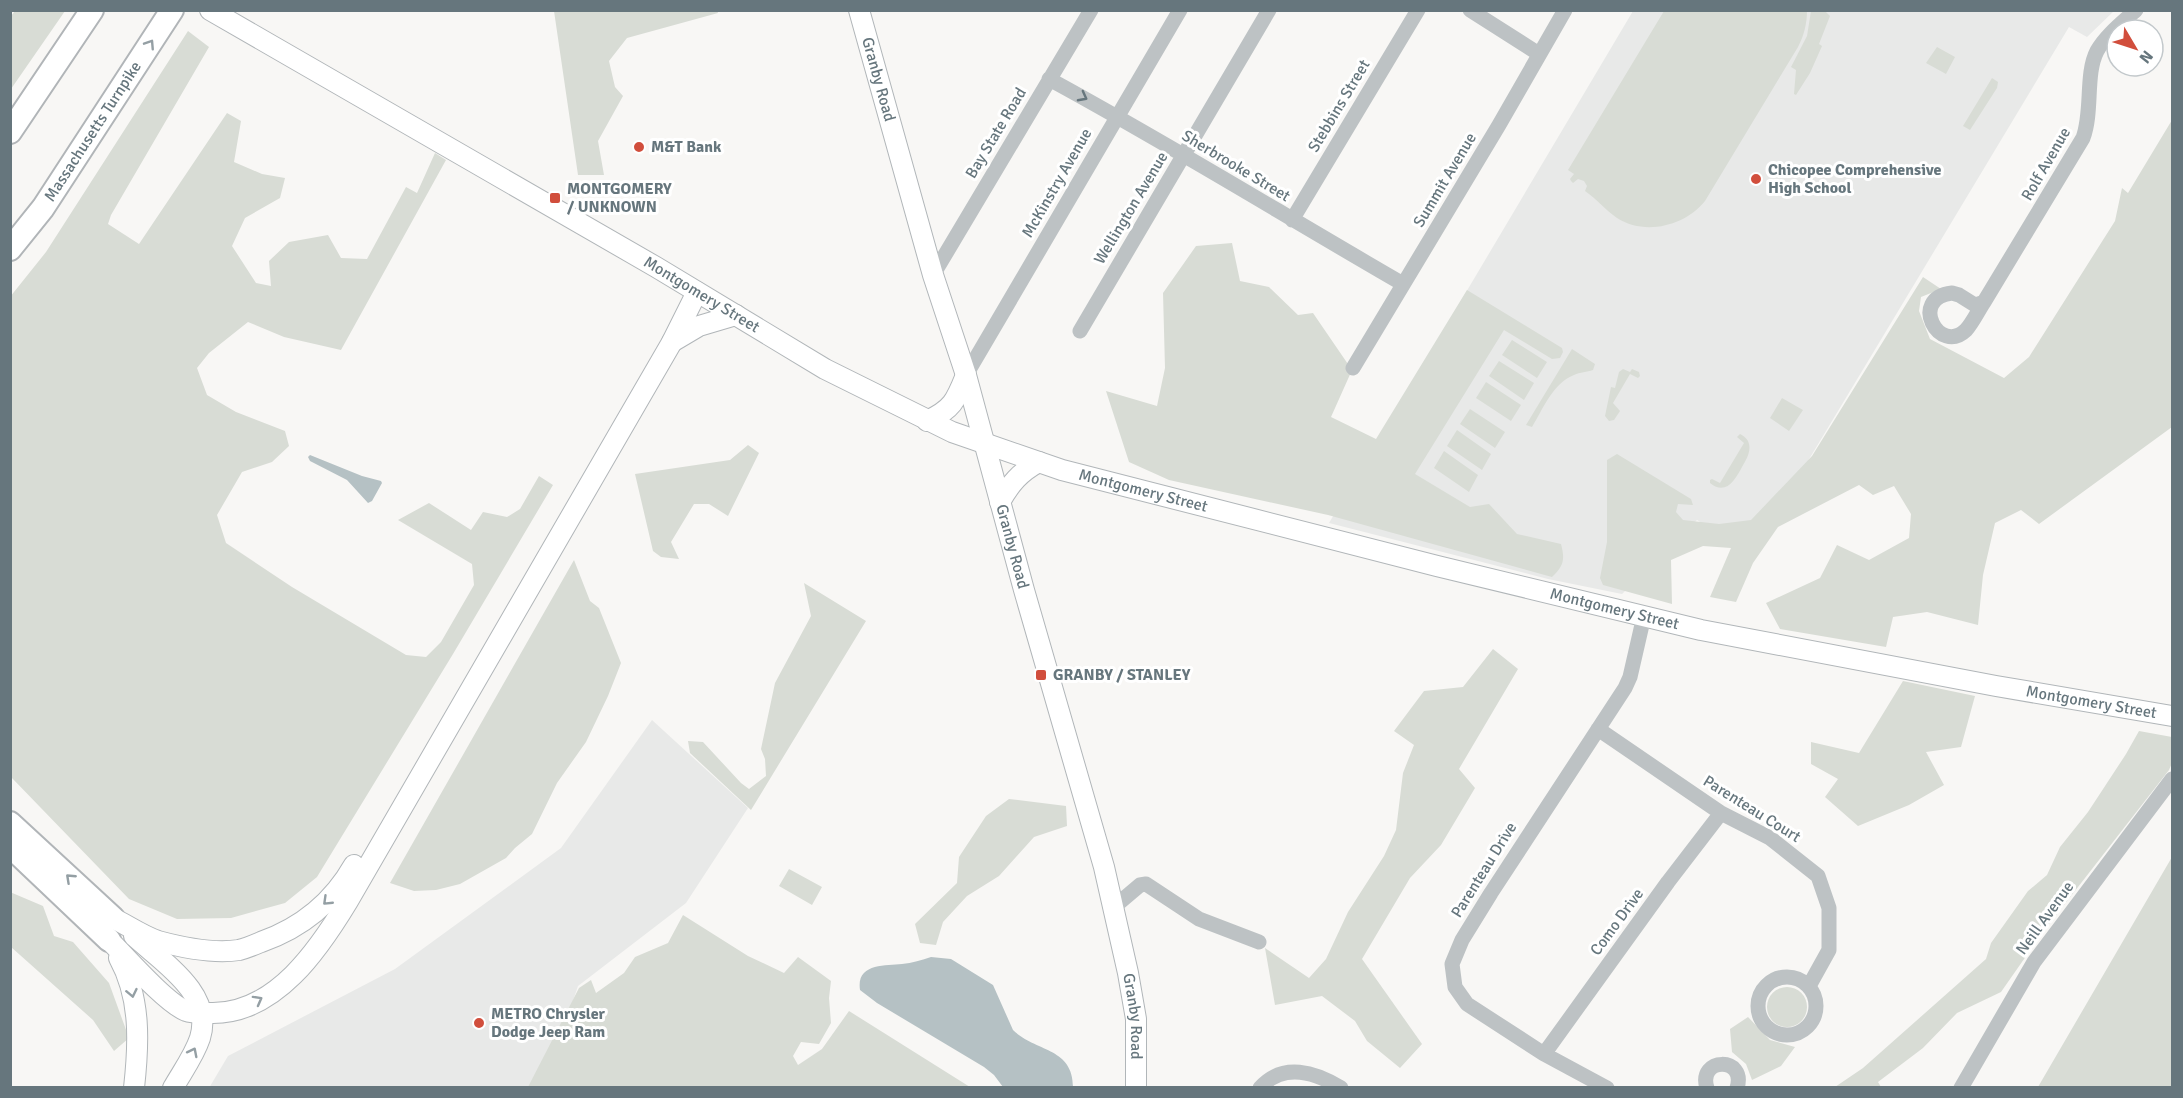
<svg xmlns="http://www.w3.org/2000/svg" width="2183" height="1098" viewBox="0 0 2183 1098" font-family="Signika,sans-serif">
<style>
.built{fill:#e8e9e8}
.green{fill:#d8dcd5}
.water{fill:#b5c1c4}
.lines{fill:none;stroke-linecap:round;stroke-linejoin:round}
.major-casing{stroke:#b1b6b9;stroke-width:22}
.highway-casing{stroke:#b1b5b8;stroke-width:26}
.minor{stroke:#bdc2c4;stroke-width:15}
.major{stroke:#fff;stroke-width:20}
.highway{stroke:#fff;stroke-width:22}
.oneway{stroke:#949fa4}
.oneway2{stroke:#66767d}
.poi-dot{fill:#d14e3c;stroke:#fff;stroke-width:2}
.labels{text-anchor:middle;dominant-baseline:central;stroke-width:6;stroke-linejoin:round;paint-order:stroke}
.street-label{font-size:16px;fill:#66767d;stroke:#fff}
.poi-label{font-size:16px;font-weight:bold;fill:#66767d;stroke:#fff;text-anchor:start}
</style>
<rect width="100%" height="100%" fill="#f8f7f5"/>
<path class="built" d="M1633 11H2114L2087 37 2069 27 1752 554 1697 520 1622 594 1548 579 1329 523Z
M652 720 748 808 686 903 578 986 544 1087 209 1088 228 1056 395 969 561 848Z"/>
<path class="green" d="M717 10 718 13 627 38 609 61 615 87 623 96 598 141 604 175H578L554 11Z
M15 11H65L11 89V16Z
M1664 11 1807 10C1807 24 1804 35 1798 47L1705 201C1685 226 1645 236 1617 218 1605 210 1597 199 1585 191L1587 186 1584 181 1578 179 1573 183 1571 181 1570 179 1574 174 1568 170Z
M1811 11H1825L1830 16 1819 44 1822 46 1810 73 1796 95 1794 94 1796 70 1791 67 1807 36Z
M188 31 209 47 111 215 108 224 139 244 227 113 241 121 234 162 262 174 285 178 280 198 245 218 232 246 256 283 271 286 269 261 289 242 328 235 341 258 367 259 406 187 417 193 435 153 446 160 341 350 284 337 248 322 209 353 197 368 207 395 236 412 285 431 289 446 272 462 242 472 217 515 226 543 292 587 406 655 426 657 441 642 474 585 472 564 398 520 429 503 471 530 483 512 507 517 520 509 539 476 553 485 453 654 317 877 285 903 231 918 177 919 129 899 11 777 10 297 46 252Z
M1937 47 1955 57 1946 74 1926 63Z
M1992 78 1998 82 1997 88 1970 130 1963 126Z
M2172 120V427L2039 524 2021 510 1995 523 1983 575 1978 625 1927 612 1893 617 1886 647 1780 629 1766 603 1820 578 1837 545 1869 560 1909 538 1911 514 1894 486 1873 495 1859 485 1778 527 1753 563 1736 602 1710 597 1731 548 1703 546 1671 560 1672 604 1603 585 1600 578 1607 542V460L1617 454 1691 499 1693 505 1678 504 1676 512 1683 520 1719 524 1751 520 1812 456 1923 277 1941 289 1921 297 1919 311 1930 339 2004 378 2029 357 2115 221 2122 188 2128 193Z
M1232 243 1240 281 1269 287 1298 315 1313 313 1352 370 1331 417 1376 439 1467 290 1562 348 1563 352 1560 358 1552 359 1504 330 1415 474 1470 507 1489 504 1517 534 1561 544C1565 559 1564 566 1552 577L1328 515 1169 480 1129 462 1106 391 1157 406 1165 368 1163 293 1196 246Z
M1512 340 1547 362 1537 378 1502 355Z
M1572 349 1595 364 1593 370C1587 372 1580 372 1574 375 1553 383 1543 409 1532 427L1526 425Z
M1499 361 1534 383 1524 400 1489 376Z
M1623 369 1630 372 1632 369 1639 372 1640 376 1638 378 1630 374 1613 403 1620 411 1614 420 1609 421 1605 416 1611 387 1615 388 1619 372Z
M1486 382 1521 405 1511 421 1476 398Z
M1782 398 1803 410 1789 431 1770 418Z
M1470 409 1505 432 1495 448 1460 424Z
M1457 430 1491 454 1482 470 1447 446Z
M1740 434C1744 436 1748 439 1749 444 1751 452 1746 460 1742 467 1735 480 1726 496 1710 483V480L1712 479 1720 483 1744 443 1737 437Z
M748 445 759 453 728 516 709 504H694L671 542 679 559 661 557 653 551 635 474 730 460Z
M1444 451 1478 475 1469 492 1434 468Z
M574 560 590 601 599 608 621 663 608 696 586 742 557 783 532 834 515 848 506 858 460 884 436 890 414 891 390 883Z
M804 583 866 621 751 810 690 753 688 741 703 742 741 783 749 789 766 776 765 759 761 749 775 683 811 616Z
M1493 649 1518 669 1459 769 1475 788 1441 845 1410 878 1362 959 1422 1044 1400 1068 1367 1041 1355 1021 1322 996 1275 1005 1265 948 1309 978 1326 959 1348 912 1384 856 1396 830 1403 773 1414 745 1394 731 1424 691 1463 687Z
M1903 681 1975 696 1961 747 1926 752 1944 785 1909 805 1858 826 1825 797 1838 779 1811 764V742L1859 753Z
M2139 731 2172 737V763L2169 770 2043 932 2001 992 1957 1013 1923 1048 1878 1082 1881 1087H1835L1863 1068 1986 959 1991 943 2028 891 2047 875 2060 847 2088 812 2126 754Z
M1009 799 1066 806 1067 826 1034 837 999 876 967 896 943 922 936 945 920 943 915 924 957 883 959 857 986 816Z
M2172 857V1087H2038Z
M789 869 822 887 812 905 779 886Z
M10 892 43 906 54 936 73 942 109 983 129 1038 114 1051 93 1020 11 947Z
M683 915 748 956 784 973 798 957 831 981 829 998 831 1023 819 1044 801 1042 793 1056 798 1065 822 1049 849 1011 970 1087H528L579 988 591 980 596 993 624 973 635 957 668 943Z
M1767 1007a20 20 0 1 1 40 0a20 20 0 1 1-40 0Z
M1748 1017 1770 1040 1795 1047 1781 1066 1752 1080 1746 1064 1732 1052 1730 1029Z"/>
<path class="water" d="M310 455 362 476 381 481 382 483 372 501 368 503 347 480 310 461 308 457Z
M931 957 951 959 993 985 1013 1030C1035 1052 1073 1047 1073 1087H1003L994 1075 984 1067 877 1003 860 990C856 963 885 966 902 964 912 963 922 960 931 957Z"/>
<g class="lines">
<g class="major-casing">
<g id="major">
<path id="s1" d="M210 10 656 267 825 369 952 432 1062 470 1437 566 1701 630 1996 686 2172 716"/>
<path id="s2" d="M859 10 933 275 966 375 1024 590 1104 867 1128 973 1136 1019V1088"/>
<path d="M672 342 699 326 736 315"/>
<path d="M927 421C953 409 956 400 966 375"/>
<path d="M1000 502C1010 484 1020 472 1039 462"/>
<path d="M113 918C127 925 143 936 158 941 184 948 213 954 239 950 247 948 254 945 261 942 301 928 333 902 354 865"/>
<path d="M134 936C162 962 214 993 200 1038 194 1056 182 1072 173 1088"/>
<path d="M109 940C126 957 165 1002 186 1011 194 1014 205 1013 213 1013 276 1013 319 949 348 901L672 342 697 292"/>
<path d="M119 958C141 998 139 1043 134 1088"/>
</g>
</g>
<g class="highway-casing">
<g id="highway">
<path d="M10 132 92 10"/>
<path id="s3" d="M10 249 43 208 172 10"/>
<path d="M10 823 113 918"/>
<path d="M10 846 109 940"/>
</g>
</g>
<path class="minor" d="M1470 10 1539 54
M1049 79C1169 144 1285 216 1403 284
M1292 220 1418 10
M933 275 1091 10
M1952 293 1959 295 1975 305 1984 302C1978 311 1973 322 1966 330 1939 356 1908 298 1952 293Z
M1984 302 2083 138C2093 111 2085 74 2097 51 2106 35 2123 22 2136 10
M1080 331 1269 10
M1353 368 1499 125 1565 10
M966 375 1180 10
M1598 729 1721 813 1770 838 1818 876 1829 908V950L1809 986
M1114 907 1140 885 1146 884 1199 919 1259 942
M1758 1006a29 29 0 1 1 58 0a29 29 0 1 1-58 0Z
M1544 1054 1668 882 1721 813
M1260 1088C1283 1062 1315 1072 1341 1088
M1607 1088 1544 1054 1467 1004 1455 987 1452 964 1462 940 1491 893 1625 688 1630 677 1644 616
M1707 1088C1697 1057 1747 1056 1737 1088
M1961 1088 2034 962 2172 779"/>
<use href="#major" class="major"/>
<use href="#highway" class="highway"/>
</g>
<defs><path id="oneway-chevron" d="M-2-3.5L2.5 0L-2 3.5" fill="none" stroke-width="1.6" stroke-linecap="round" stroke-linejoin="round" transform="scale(1.5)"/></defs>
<g class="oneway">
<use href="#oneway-chevron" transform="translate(150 44) rotate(-57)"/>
<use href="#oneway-chevron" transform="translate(70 878) rotate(-137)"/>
<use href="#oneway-chevron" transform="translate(327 901) rotate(136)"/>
<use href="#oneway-chevron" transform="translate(132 993) rotate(78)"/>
<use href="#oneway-chevron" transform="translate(258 1000) rotate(-29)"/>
<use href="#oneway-chevron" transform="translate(193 1052) rotate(-63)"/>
</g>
<use class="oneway2" href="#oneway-chevron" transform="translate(1083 97) rotate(28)"/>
<g class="poi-dot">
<circle cx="639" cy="147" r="6"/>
<circle cx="1756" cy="179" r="6"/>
<rect x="549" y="192" width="12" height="12" rx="3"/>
<rect x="1035" y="669" width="12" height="12" rx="3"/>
<circle cx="479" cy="1023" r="6"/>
</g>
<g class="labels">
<g class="street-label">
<text stroke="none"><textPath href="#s2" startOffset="72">Granby Road</textPath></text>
<text transform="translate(1339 106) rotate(-59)">Stebbins Street</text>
<text stroke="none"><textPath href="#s3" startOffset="144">Massachusetts Turnpike</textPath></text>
<text transform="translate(996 133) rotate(-59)">Bay State Road</text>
<text transform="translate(2046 164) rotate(-60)">Rolf Avenue</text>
<text transform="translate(1236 166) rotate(31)">Sherbrooke Street</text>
<text transform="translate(1445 180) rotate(-59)">Summit Avenue</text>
<text transform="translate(1057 183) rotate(-60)">McKinstry Avenue</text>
<text transform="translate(1131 208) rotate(-59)">Wellington Avenue</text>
<text stroke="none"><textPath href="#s1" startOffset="568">Montgomery Street</textPath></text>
<text stroke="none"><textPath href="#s1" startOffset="1054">Montgomery Street</textPath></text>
<text stroke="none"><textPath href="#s2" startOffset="558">Granby Road</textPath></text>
<text stroke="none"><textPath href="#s1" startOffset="1540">Montgomery Street</textPath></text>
<text stroke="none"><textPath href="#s1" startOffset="2026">Montgomery Street</textPath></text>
<text transform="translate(1752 809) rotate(32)">Parenteau Court</text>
<text transform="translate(1484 870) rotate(-58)">Parenteau Drive</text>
<text transform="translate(2045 918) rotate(-54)">Neill Avenue</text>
<text transform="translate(1617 922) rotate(-54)">Como Drive</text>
<text stroke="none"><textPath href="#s2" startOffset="1044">Granby Road</textPath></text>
</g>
<g class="poi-label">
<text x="651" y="147">M&amp;T Bank</text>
<text x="1768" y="170">Chicopee Comprehensive<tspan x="1768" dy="18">High School</tspan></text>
<text x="567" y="189">MONTGOMERY<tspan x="567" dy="18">/ UNKNOWN</tspan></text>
<text x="1053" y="675">GRANBY / STANLEY</text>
<text x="491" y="1014">METRO Chrysler<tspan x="491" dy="18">Dodge Jeep Ram</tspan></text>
</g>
</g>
<rect width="2183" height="1098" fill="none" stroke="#66767d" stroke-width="24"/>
<g transform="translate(2135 48) rotate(129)"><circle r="28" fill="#ffffff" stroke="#c2c8cb" stroke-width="1.5"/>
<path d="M0-4.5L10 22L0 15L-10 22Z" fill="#d14e3c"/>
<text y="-9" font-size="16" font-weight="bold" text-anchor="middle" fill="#66767d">N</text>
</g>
</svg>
